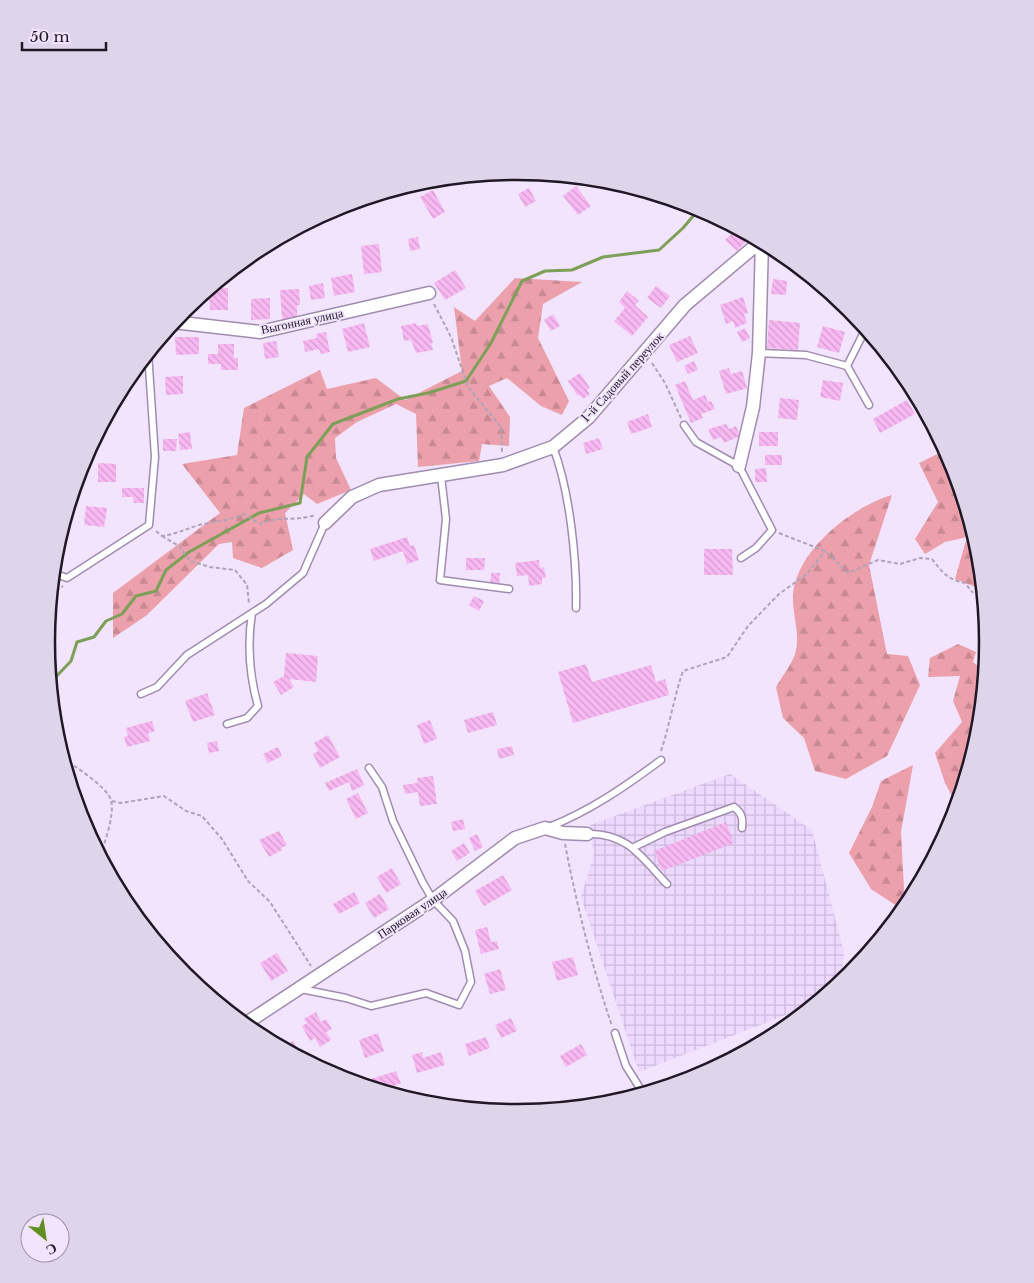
<svg xmlns="http://www.w3.org/2000/svg" width="1034" height="1283" viewBox="0 0 1034 1283" font-family="'Libre Baskerville',serif">
<style>
.industrial{fill:url(#industrial-grid)}
.forest{fill:url(#forest-firs)}
.lines{fill:none;stroke-linecap:round;stroke-linejoin:round}
.stream{stroke:#7d9f58;stroke-width:3}
.building{fill:url(#building-back-hatch)}
.service-casing{stroke:#a08cb0;stroke-width:9}
.minor-casing{stroke:#a08cb0;stroke-width:15}
.path{stroke:#afa3b8;stroke-width:2;stroke-dasharray:4 2.5;stroke-linecap:butt}
.service{stroke:#fff;stroke-width:6}
.minor{stroke:#fff;stroke-width:12}
.labels{text-anchor:middle;dominant-baseline:central;stroke-width:4;stroke-linejoin:round;paint-order:stroke}
.street-label{font-size:12px;fill:#201826;stroke:#f1e4fc}
.rim{fill:none;stroke:#201826;stroke-width:2.5}
</style>
<defs>
<pattern id="industrial-grid" width="8" height="8" patternUnits="userSpaceOnUse" patternTransform="scale(1.25)"><rect width="8" height="8" fill="#edd9fe"/><path d="M0 4h8M4 0v8" fill="none" stroke="#cbbada"/></pattern>
<pattern id="forest-firs" width="22" height="20" patternUnits="userSpaceOnUse" patternTransform="scale(1.25)"><rect width="22" height="20" fill="#eba0ab"/><path d="M5 1l3.5 6h-7zM16 11l3.5 6h-7z" fill="#c98993"/></pattern>
<pattern id="building-back-hatch" width="6" height="6" patternUnits="userSpaceOnUse" patternTransform="scale(1.25)"><rect width="6" height="6" fill="#f8b8f2"/><path d="M-1 5l2 2M0 0l6 6M5-1l2 2" fill="none" stroke="#d49dcf"/></pattern>
</defs>
<rect width="100%" height="100%" fill="#f1e4fc"/>
<path class="industrial" d="M730 774 812 830 844 952 841 982 814 1004 639 1072 581 897 594 854 590 825Z"/>
<path class="forest" d="M515 278 582 282 543 304 538 338 569 401 562 415 541 406 507 378 489 386 510 417 509 446 482 444 479 461 418 467 416 414 396 404 357 422 335 438 336 458 351 490 317 504 304 494 285 513 293 550 262 568 233 558 232 542 219 544 147 615 113 638V593L220 513 182 464 237 455 244 408 320 370 327 389 376 378 405 400 462 371 454 307 475 321Z
M946 450 952 462 979 550 983 590 955 579 967 537 945 542 925 554 915 539 938 502 919 463Z
M892 495 869 565 887 654 908 656 920 685 887 756 846 779 815 771 804 738 783 718 776 687C782 676 794 662 796 650 800 633 792 613 793 596 795 551 853 506 892 495Z
M958 644 976 652 973 662 985 672C980 716 976 761 955 802L945 783 935 753 962 722 953 701 960 676 928 677 930 658Z
M913 765 901 832 905 907 903 910 871 889 849 853 872 807 881 781Z"/>
<g class="lines">
<path class="stream" d="M50 683 71 661 77 642 94 637 106 621 122 614 136 596 156 591 166 570 189 552 259 513 300 503 307 457 333 424 398 399 428 393 466 381 491 343 522 281 545 271 572 270 603 257 659 250 683 228 700 208"/>
</g>
<path class="building" d="M576 186 591 206 578 215 563 196Z
M529 188 536 201 525 207 518 194Z
M433 190 445 212 433 219 420 197Z
M737 228 750 237 737 251 725 240Z
M418 237 420 249 410 251 408 239Z
M379 244 382 272 364 274 361 246Z
M455 270 466 288 445 300 434 283Z
M352 274 355 292 334 296 331 278Z
M773 279 787 281 786 295 771 294Z
M323 283 325 298 311 300 309 286Z
M656 286 670 296 661 308 647 298Z
M209 288H228V310H210Z
M299 289 300 305H297V319H282L280 290Z
M627 291 639 301 635 305 648 317 632 336 614 321 625 308 619 302Z
M743 297 748 313 744 314 747 323 735 328 733 321 726 324 720 305Z
M270 298V319L251 320V299Z
M553 314 560 326 551 331 544 320Z
M769 320 800 323 798 350 767 348Z
M364 323 370 347 348 352 342 329Z
M416 323 417 326 428 324 433 343H431L433 350 416 353 411 340 404 341 401 326Z
M823 326 845 332 839 353 817 347Z
M745 328 750 338 742 342 737 332Z
M326 332 330 352 321 354 319 349 305 352 303 341 317 338 316 334Z
M690 336 698 353 677 362 669 345Z
M175 337H199V354L176 355Z
M276 341 279 357 265 359 263 343Z
M218 344H234V358H238V370H221V364H208V354H218Z
M694 361 698 370 688 374 684 366Z
M729 368 731 374 742 371 747 388 726 394 719 371Z
M580 373 590 388 587 390 590 394 583 399 580 395 578 396 568 381Z
M183 376V394L166 395 165 377Z
M823 380 843 383 840 401 820 397Z
M685 381 693 400 705 395 708 402 711 401 715 409 701 414 703 418 691 423 675 385Z
M780 398 799 400 797 420 778 418Z
M907 400 915 414 880 433 873 419Z
M648 414 652 427 631 434 627 422Z
M726 424 729 429 736 426 740 436 724 443 721 437 713 440 708 429Z
M190 432 192 449 180 450 178 434Z
M759 432H778V446H759Z
M599 438 603 449 586 454 583 443Z
M163 439H177L176 451H163Z
M765 455H782V465H765Z
M98 463 116 464V482H98Z
M766 468 767 482H755V469Z
M122 488H144V503H134L133 497H122Z
M86 506 107 508 104 527 84 525Z
M64 521 70 524 65 541 59 539Z
M407 537 410 546 414 545 419 560 407 564 403 551 374 561 370 549Z
M704 549H732L733 575H704Z
M466 558H485L484 570H466Z
M539 560 540 568 544 567 546 578H542V584L529 586 528 575 517 576 515 563Z
M491 573H500L499 586H490Z
M474 596 484 601 479 611 469 605Z
M286 653 318 656 316 682 289 679 294 687 281 695 273 682 284 676Z
M586 664 592 682 651 665 656 682 665 679 669 695 573 723 558 672Z
M207 693 215 715 193 722 185 701Z
M493 712 497 725 468 733 464 720Z
M430 720 437 739 424 744 417 725Z
M152 721 155 731 148 733 150 741 127 747 124 737 128 736 126 728Z
M328 735 340 757 320 768 313 754 318 751 314 743Z
M217 741 219 751 209 753 207 743Z
M512 746 514 755 499 759 497 749Z
M278 747 282 756 268 763 263 754Z
M357 769 364 785 352 791 349 782 329 791 325 783Z
M433 776 437 804 420 806 418 792 405 794 403 785 417 783V778Z
M358 793 368 813 356 819 346 799Z
M463 819 465 829 453 831 451 822Z
M726 822 734 843 662 871 654 851Z
M279 831 287 845 281 848 282 850 269 857 259 840Z
M477 834 483 847 475 851 469 838Z
M464 843 470 853 457 861 451 851Z
M392 868 401 884 386 893 377 877Z
M503 875 512 890 484 906 475 891Z
M354 892 360 903 339 914 333 904Z
M380 894 389 909 374 918 365 903Z
M487 927 491 942 497 941 499 949 481 954 475 930Z
M277 953 288 971 271 981 260 963Z
M573 957 578 975 557 981 552 962Z
M500 969 506 990 490 994 484 974Z
M316 1012 321 1022 326 1019 332 1029 326 1032 331 1040 320 1047 315 1038 310 1041 302 1026 307 1023 304 1019Z
M511 1018 517 1031 501 1038 495 1025Z
M378 1033 384 1051 365 1058 359 1040Z
M486 1037 490 1048 469 1056 465 1044Z
M293 1041 301 1056 300 1057 282 1047Z
M581 1044 587 1055 566 1067 560 1056Z
M422 1052 423 1058 441 1052 445 1065 417 1073 412 1055Z
M396 1071 401 1083 388 1088 389 1092 374 1088 371 1079Z"/>
<g class="lines">
<g class="service-casing">
<path id="service" d="M759 353 806 355 847 366 866 328
M847 366 869 405
M684 425 696 442 739 466 772 530 756 548 741 558
M553 447C570 491 577 561 576 608
M441 476 446 519 440 580 509 589
M53 573 67 578 149 525 155 457 148 352
M141 694 157 687 187 655 252 613
M227 724 247 718 258 706C249 674 247 645 252 613L266 604 303 573 325 523
M549 827C590 811 626 786 661 760
M587 834C627 832 642 858 667 884
M632 848 665 832 734 807C742 813 743 818 742 828
M301 989 346 998 371 1006 426 993 459 1005 471 982 465 951 453 921 433 900 423 883 393 821 382 787 369 768
M615 1033 626 1066 643 1093"/>
</g>
<g class="minor-casing">
<path id="minor" d="M173 322 260 332 429 293
M739 466 753 407 759 353 762 241
M325 523 352 497 379 485 503 465 553 447 588 418 685 305 761 241
M245 1024 433 900 515 838 545 828 563 833 587 834"/>
</g>
<path class="path" d="M434 304 451 337 468 387 501 427 502 453
M652 363 665 383 681 418
M156 531 162 536C176 534 186 529 199 525 215 521 229 521 244 514L260 524C280 515 295 522 315 515
M779 533 825 551 848 573 878 560 900 564 920 558 932 559C942 572 948 580 965 583L973 593
M162 536 179 546 190 561 210 567 235 570 247 585 249 604
M51 595 63 586
M55 731 59 734 58 744
M661 751C670 724 674 697 683 671L727 657 748 626 779 594 807 574 825 551
M63 759C75 766 107 787 111 800 115 814 105 841 101 854L114 882
M112 801 121 803 164 796 186 811 202 816 222 839 248 881 270 902 311 966
M565 844C577 906 592 967 612 1026"/>
<use href="#service" class="service"/>
<use href="#minor" class="minor"/>
</g>
<g class="labels">
<g class="street-label">
<text transform="translate(302 321) rotate(-12)">Выгонная улица</text>
<text transform="translate(622 377) rotate(-48)">1-й Садовый переулок</text>
<text transform="translate(412 913) rotate(-34)">Парковая улица</text>
</g>
</g>
<path d="M0 0H1034V1283H0ZM55 642a462 462 0 1 1 924 0a462 462 0 1 1-924 0Z" fill="#e0d4eb" fill-rule="evenodd"/>
<path class="rim" d="M55 642a462 462 0 1 1 924 0a462 462 0 1 1-924 0Z"/>
<g transform="translate(45 1238) rotate(150)"><circle r="24" fill="#f1e4fc" stroke="#9d92a6"/>
<path d="M0-4L9 19L0 12L-9 19Z" fill="#618e20"/>
<text y="-8" font-size="14" font-weight="bold" text-anchor="middle" fill="#201826">С</text>
</g>
<path d="M22 42v8h84v-8" fill="none" stroke="#201826" stroke-width="2.5"/>
<text x="30" y="42" font-size="15" fill="#201826" stroke="#f1e4fc" stroke-width="4" paint-order="stroke">50 m</text>
</svg>
